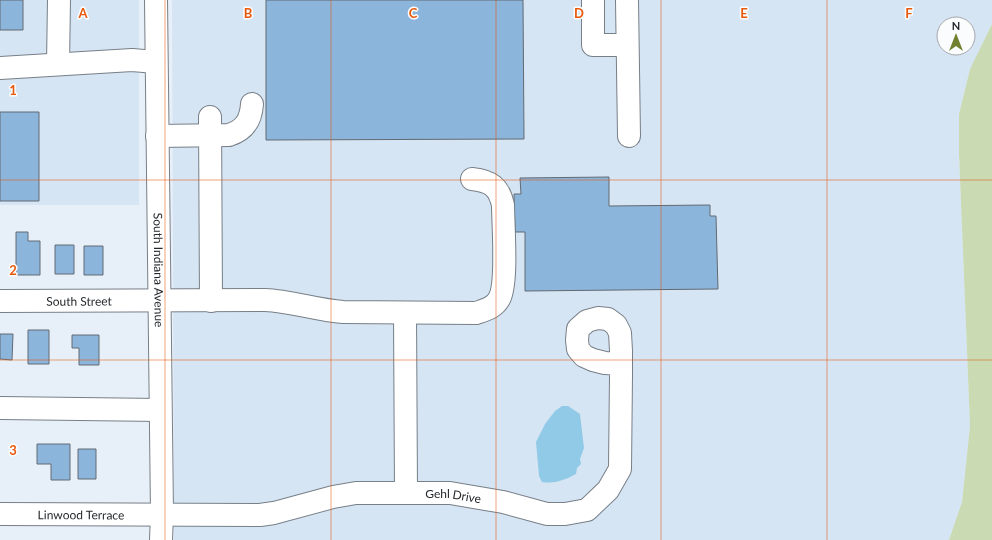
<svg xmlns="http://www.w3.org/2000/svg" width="992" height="540" viewBox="0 0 992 540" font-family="Lato,sans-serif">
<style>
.built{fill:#d6e5f4;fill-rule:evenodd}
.green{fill:#cadbb3}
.water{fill:#91cae7}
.building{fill:#8cb5db;stroke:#626a72}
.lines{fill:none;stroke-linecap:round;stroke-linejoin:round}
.minor-casing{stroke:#777f87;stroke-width:24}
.minor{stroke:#fff;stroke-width:22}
.grid{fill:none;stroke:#e8590c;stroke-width:1;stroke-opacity:0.55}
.labels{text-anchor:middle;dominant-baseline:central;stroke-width:3;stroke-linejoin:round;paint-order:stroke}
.street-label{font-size:12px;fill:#25282b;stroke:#fafcfe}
.grid-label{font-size:13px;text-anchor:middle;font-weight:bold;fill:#e8590c;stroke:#fafcfe;stroke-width:3;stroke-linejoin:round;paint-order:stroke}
</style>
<rect width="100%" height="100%" fill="#e7f0f9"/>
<path class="built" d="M0 0H139V205H0Z
M172 0H992V24L970 69 959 114V154L970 426 962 502 949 540H174ZM944 24H968V48H944Z"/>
<path class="green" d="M992 24V540H949L962 502 970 426 959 154V114L970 69Z"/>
<path class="water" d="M562 406H568L580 414 584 448 580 459 581 464 577 468 576 474C565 480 555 484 542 482L539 476 536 442 545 424 555 411Z"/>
<path class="building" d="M0 0H23V30H0Z
M266 0H523L524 139 266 140Z
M0 112H39V201H0Z
M609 177V206L710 205V216H716L718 289 525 291V232H515L514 194H521L520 178Z
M16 232H28V241H40V275H16Z
M55 245H74V274H55Z
M84 246H103V275H84Z
M28 330H49V364H28Z
M0 334H13L12 360 0 359Z
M72 335H99V365H79V348H72Z
M37 444H70V480H51V464H37Z
M78 449H96V479H78Z"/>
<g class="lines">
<g class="minor-casing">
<g id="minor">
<path id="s1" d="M156 0 162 514 161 540"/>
<path d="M593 0V45H627"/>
<path d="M627 0 629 136"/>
<path d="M58 64 59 0"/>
<path d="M0 68 132 60 156 62"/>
<path d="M210 117 211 301"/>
<path d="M157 136 229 135C245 130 251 120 252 104"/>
<path id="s2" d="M0 301 265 300C291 301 316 310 343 312L476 313C485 310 494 308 499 299 508 284 503 225 503 205 499 187 491 181 472 179"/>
<path d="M405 313 406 493"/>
<path d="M0 408 160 410"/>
<path id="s3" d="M0 514 260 515 274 513 333 497 356 493H450L503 502 547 514H565L587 510 608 490 620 469 621 375V351L620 333 616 325 608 319 598 318 587 321 578 329 577 340 578 349 584 356 593 360 605 363 621 364"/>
</g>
</g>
<use href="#minor" class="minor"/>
</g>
<path class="grid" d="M165 0V540M331 0V540M496 0V540M661 0V540M827 0V540M0 180H992M0 360H992"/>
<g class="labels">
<g class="street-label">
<text stroke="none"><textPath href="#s1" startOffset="270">South Indiana Avenue</textPath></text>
<text stroke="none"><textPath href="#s2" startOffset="79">South Street</textPath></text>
<text stroke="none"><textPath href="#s3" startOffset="456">Gehl Drive</textPath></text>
<text stroke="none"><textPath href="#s3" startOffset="81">Linwood Terrace</textPath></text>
</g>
</g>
<g class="grid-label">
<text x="83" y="18">A</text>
<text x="248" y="18">B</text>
<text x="413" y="18">C</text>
<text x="579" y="18">D</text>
<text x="744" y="18">E</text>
<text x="909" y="18">F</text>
<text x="13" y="95">1</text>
<text x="13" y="275">2</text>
<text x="13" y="455">3</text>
</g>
<g transform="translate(956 36)"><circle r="19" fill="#fafcfe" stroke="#a5a7aa"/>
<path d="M0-3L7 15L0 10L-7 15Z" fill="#70802e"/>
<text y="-6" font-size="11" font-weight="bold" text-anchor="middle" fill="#25282b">N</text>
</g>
</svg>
